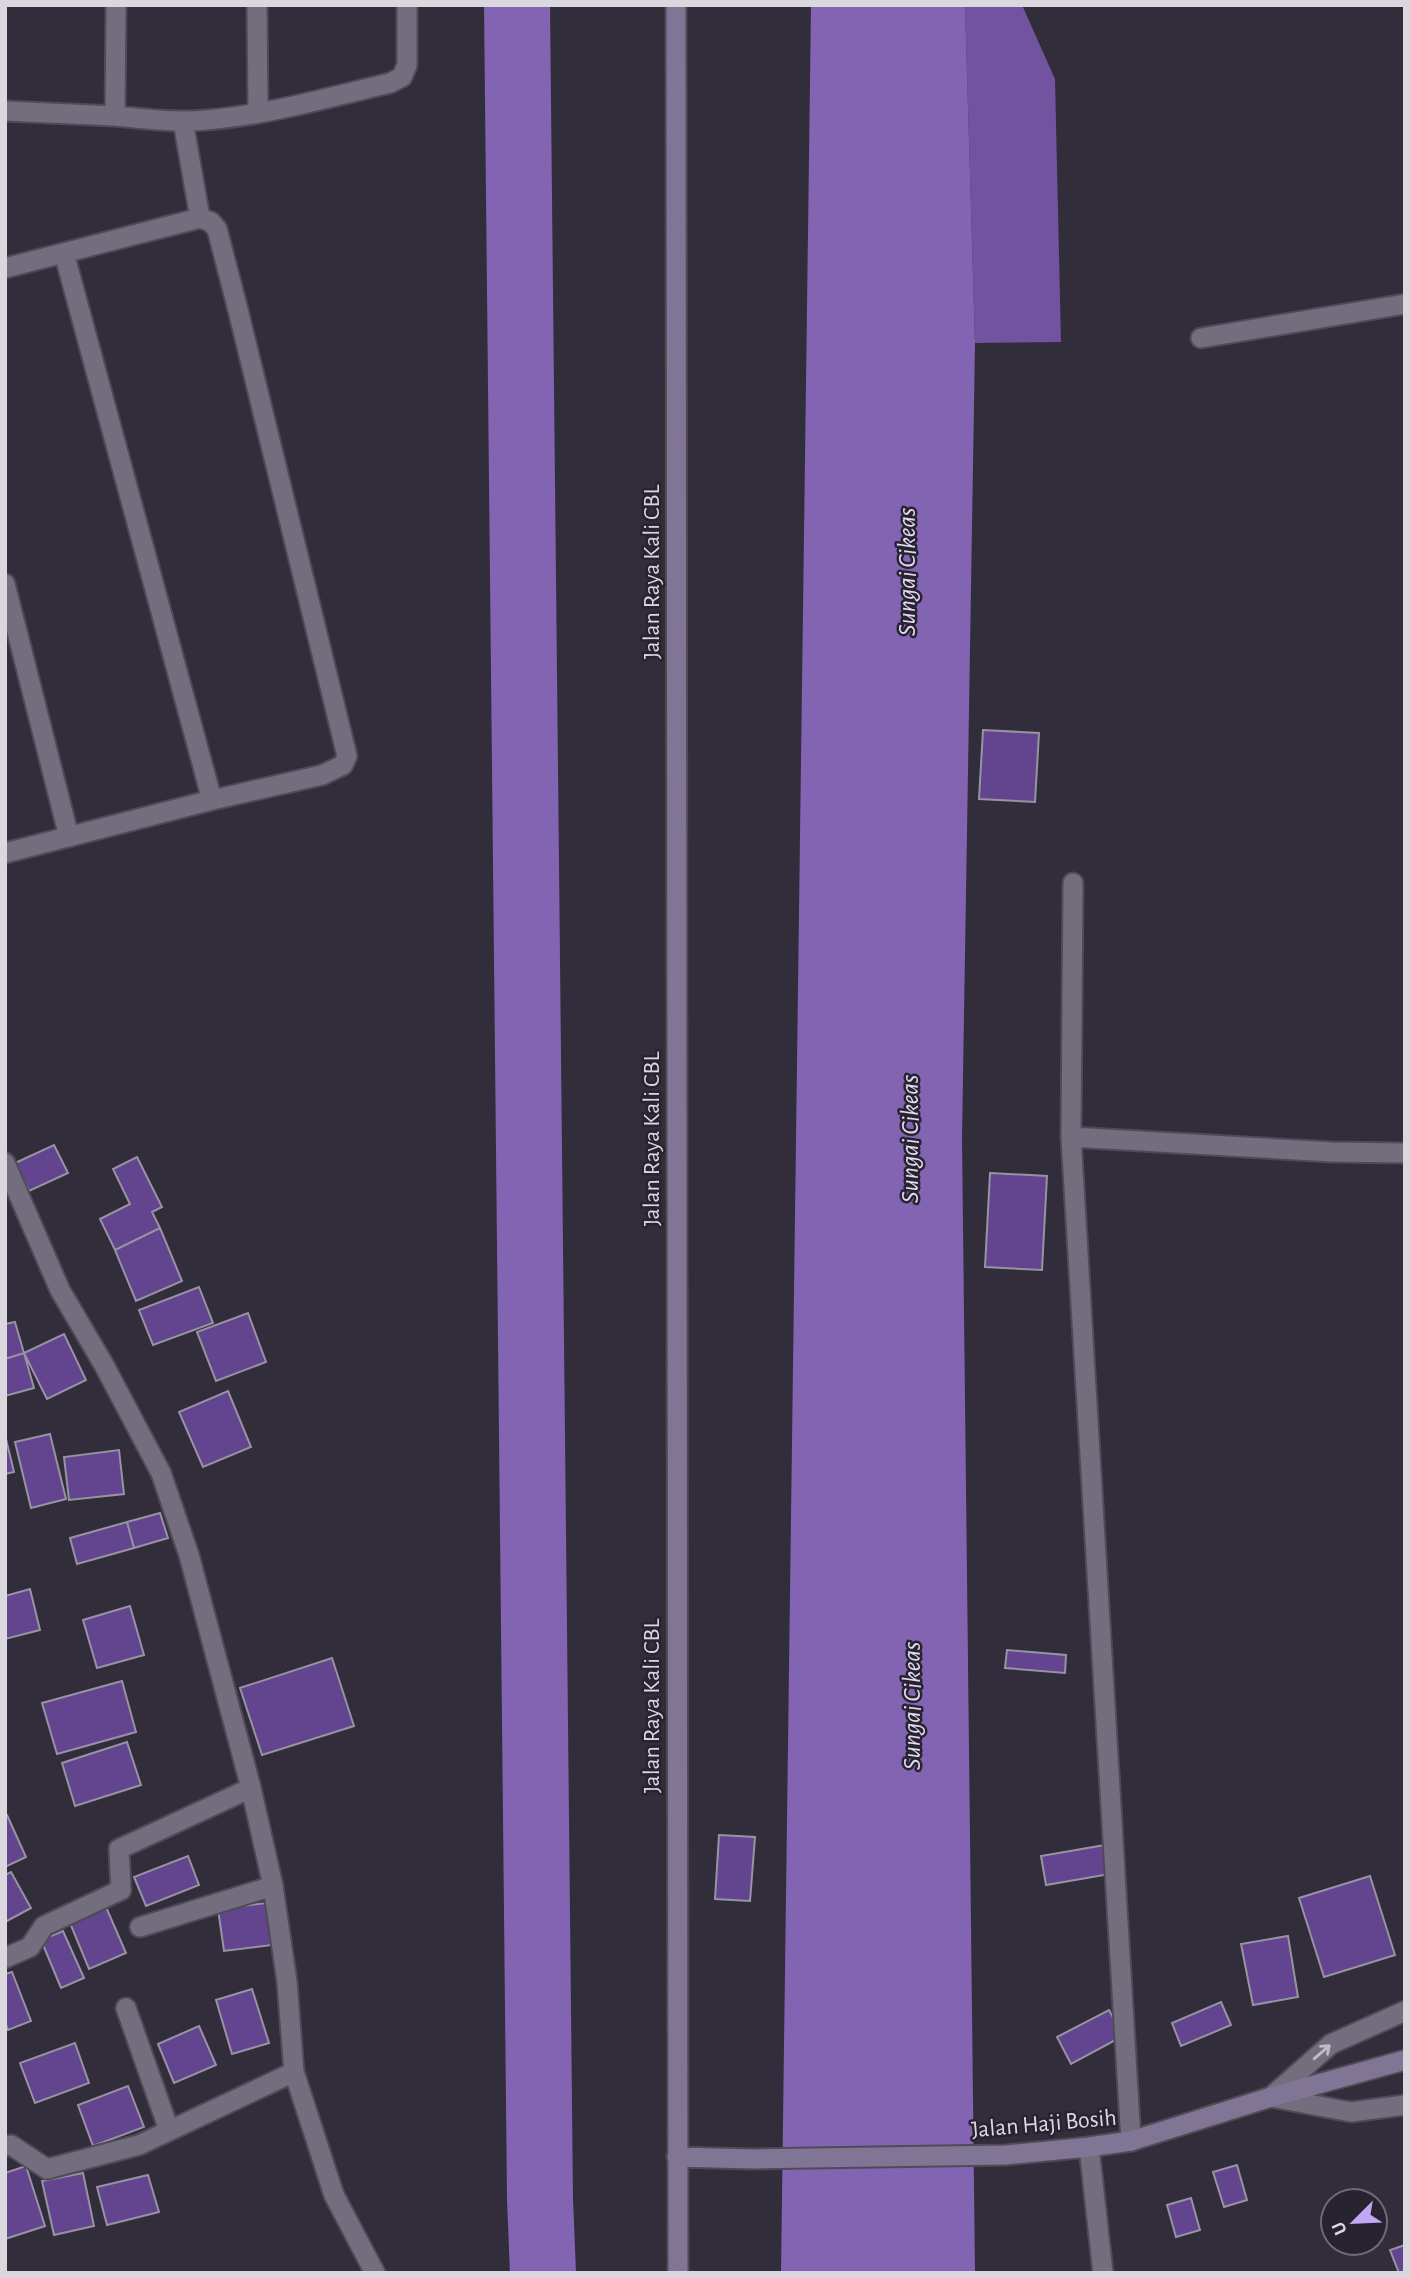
<svg xmlns="http://www.w3.org/2000/svg" width="1410" height="2278" viewBox="0 0 1410 2278" font-family="'Alegreya Sans',sans-serif">
<style>
.forest{fill:#71539f}
.water{fill:#8264b2}
.lines{fill:none;stroke-linecap:round;stroke-linejoin:round}
.river{stroke:#8264b2;stroke-width:66}
.building{fill:#63448f;stroke:#9793a2;stroke-width:2}
.minor-casing{stroke:#4f4b56;stroke-width:23}
.tertiary-casing{stroke:#4f4b56;stroke-width:23}
.secondary-casing{stroke:#4f4b56;stroke-width:23}
.minor{stroke:#736e7d;stroke-width:19}
.tertiary{stroke:#736e7d;stroke-width:19}
.secondary{stroke:#807595;stroke-width:19}
.oneway{stroke:#c0bdc6}
.labels{text-anchor:middle;dominant-baseline:central;stroke-width:5;stroke-linejoin:round;paint-order:stroke}
.street-label{font-size:24px;fill:#dad7df;stroke:#282330}
.water-label{font-size:26px;font-style:italic;fill:#e2dbf1;stroke:#282330}
</style>
<rect width="100%" height="100%" fill="#312d3a"/>
<path class="forest" d="M965 5H1022L1055 79 1061 342 975 343Z"/>
<path class="water" d="M811 5H965L975 343 962 1138 975 2273H781Z"/>
<g class="lines">
<path class="river" d="M517 5 540 2199 543 2273"/>
</g>
<path class="building" d="M983 730 1039 733 1035 802 979 799Z
M54 1145 68 1173 29 1191 15 1163Z
M137 1157 162 1207 152 1212 160 1228 115 1250 100 1219 130 1204 113 1169Z
M990 1173 1047 1176 1042 1270 985 1267Z
M160 1228 182 1281 136 1301 115 1250Z
M199 1287 213 1323 153 1345 139 1310Z
M248 1313 266 1362 216 1381 197 1332Z
M15 1322 24 1353 5 1359V1324Z
M64 1334 86 1380 47 1399 24 1353Z
M24 1353 34 1388 5 1396V1359Z
M228 1391 251 1447 203 1467 179 1412Z
M50 1434 66 1499 31 1508 15 1442Z
M5 1435 14 1472 5 1474Z
M119 1450 124 1494 69 1500 64 1457Z
M160 1513 168 1538 134 1548 127 1522Z
M127 1522 134 1548 77 1564 70 1538Z
M30 1589 40 1630 5 1639V1596Z
M130 1606 144 1655 97 1668 83 1620Z
M1007 1650 1066 1655 1065 1673 1005 1668Z
M332 1658 354 1726 262 1755 240 1688Z
M122 1681 136 1732 57 1754 42 1703Z
M127 1742 141 1785 75 1806 62 1763Z
M7 1815 26 1857 5 1867V1816Z
M719 1835 755 1837 750 1901 715 1899Z
M1105 1845 1110 1874 1046 1885 1041 1856Z
M188 1856 199 1885 146 1906 134 1877Z
M11 1872 31 1908 5 1922V1875Z
M1370 1876 1395 1955 1324 1977 1299 1898Z
M267 1903 272 1945 224 1951 218 1909Z
M106 1907 126 1953 89 1969 70 1923Z
M63 1931 84 1978 61 1988 41 1940Z
M1288 1936 1298 1997 1253 2005 1241 1944Z
M12 1972 31 2021 8 2030 5 2022V1974Z
M252 1989 269 2043 232 2054 216 2000Z
M1221 2002 1231 2025 1181 2046 1172 2023Z
M1109 2010 1123 2036 1071 2064 1057 2037Z
M199 2026 216 2065 174 2083 158 2044Z
M75 2043 89 2083 35 2103 20 2063Z
M128 2086 144 2127 93 2146 78 2105Z
M1237 2165 1247 2200 1224 2207 1213 2172Z
M26 2166 45 2226 5 2239V2173Z
M83 2173 94 2226 54 2235 42 2181Z
M148 2175 159 2212 107 2225 97 2187Z
M1191 2198 1200 2230 1176 2237 1167 2205Z
M1405 2245V2273H1399L1390 2250Z"/>
<g class="lines">
<g class="minor-casing">
<path id="minor" d="M257 5 258 112
M5 111 115 116 116 5
M115 116C145 119 176 123 206 120 268 115 330 97 390 83L402 77 407 65V5
M183 121 200 218
M64 253 212 800
M5 268 200 218 211 222 217 229 237 306 347 756 343 765 322 775 212 800 5 853
M1201 338 1405 304
M5 584 69 837
M1073 883 1071 1137 1131 2141
M1071 1137 1332 1152 1405 1153
M5 1163 60 1290 104 1365 161 1473 189 1555 251 1788 273 1886 287 1982 294 2072 334 2195 375 2273
M140 1927 273 1886
M5 1958 30 1947 44 1926 121 1890 119 1849 251 1788
M126 2008 169 2130
M1271 2097 1331 2044 1405 2011
M1271 2097 1351 2112 1405 2105
M5 2146 11 2145 47 2169 139 2145 294 2072"/>
</g>
<g class="tertiary-casing">
<path id="tertiary" d="M1089 2147 1103 2273"/>
</g>
<g class="secondary-casing">
<path id="secondary" d="M676 5 678 2273
M677 2157 753 2159 1005 2155 1089 2147 1131 2141 1271 2097 1405 2060"/>
</g>
<use href="#minor" class="minor"/>
<use href="#tertiary" class="tertiary"/>
<use href="#secondary" class="secondary"/>
</g>
<defs><path id="oneway-shaft" d="M-6 0H5M1.5-3L5.5 0L1.5 3" fill="none" stroke-width="1.6" stroke-linecap="round" stroke-linejoin="round" transform="scale(1.75)"/></defs>
<use class="oneway" href="#oneway-shaft" transform="translate(1322 2052) rotate(-41)"/>
<g class="labels">
<g class="street-label">
<text transform="translate(652 572) rotate(-90)">Jalan Raya Kali CBL</text>
<text transform="translate(652 1139) rotate(-90)">Jalan Raya Kali CBL</text>
<text transform="translate(652 1706) rotate(-90)">Jalan Raya Kali CBL</text>
<text transform="translate(1044 2124) rotate(-5)">Jalan Haji Bosih</text>
</g>
<g class="water-label">
<text transform="translate(907 572) rotate(-90)">Sungai Cikeas</text>
<text transform="translate(910 1139) rotate(-90)">Sungai Cikeas</text>
<text transform="translate(912 1706) rotate(-90)">Sungai Cikeas</text>
</g>
</g>
<rect width="1410" height="2278" fill="none" stroke="#dad7df" stroke-width="14"/>
<g transform="translate(1354 2222) rotate(246)"><circle r="33" fill="#282330" stroke="#6f6b76" stroke-width="2"/>
<path d="M0-5L12 26L0 18L-12 26Z" fill="#c2a7f2"/>
<text y="-10" font-size="19" font-weight="bold" text-anchor="middle" fill="#dad7df">U</text>
</g>
</svg>
